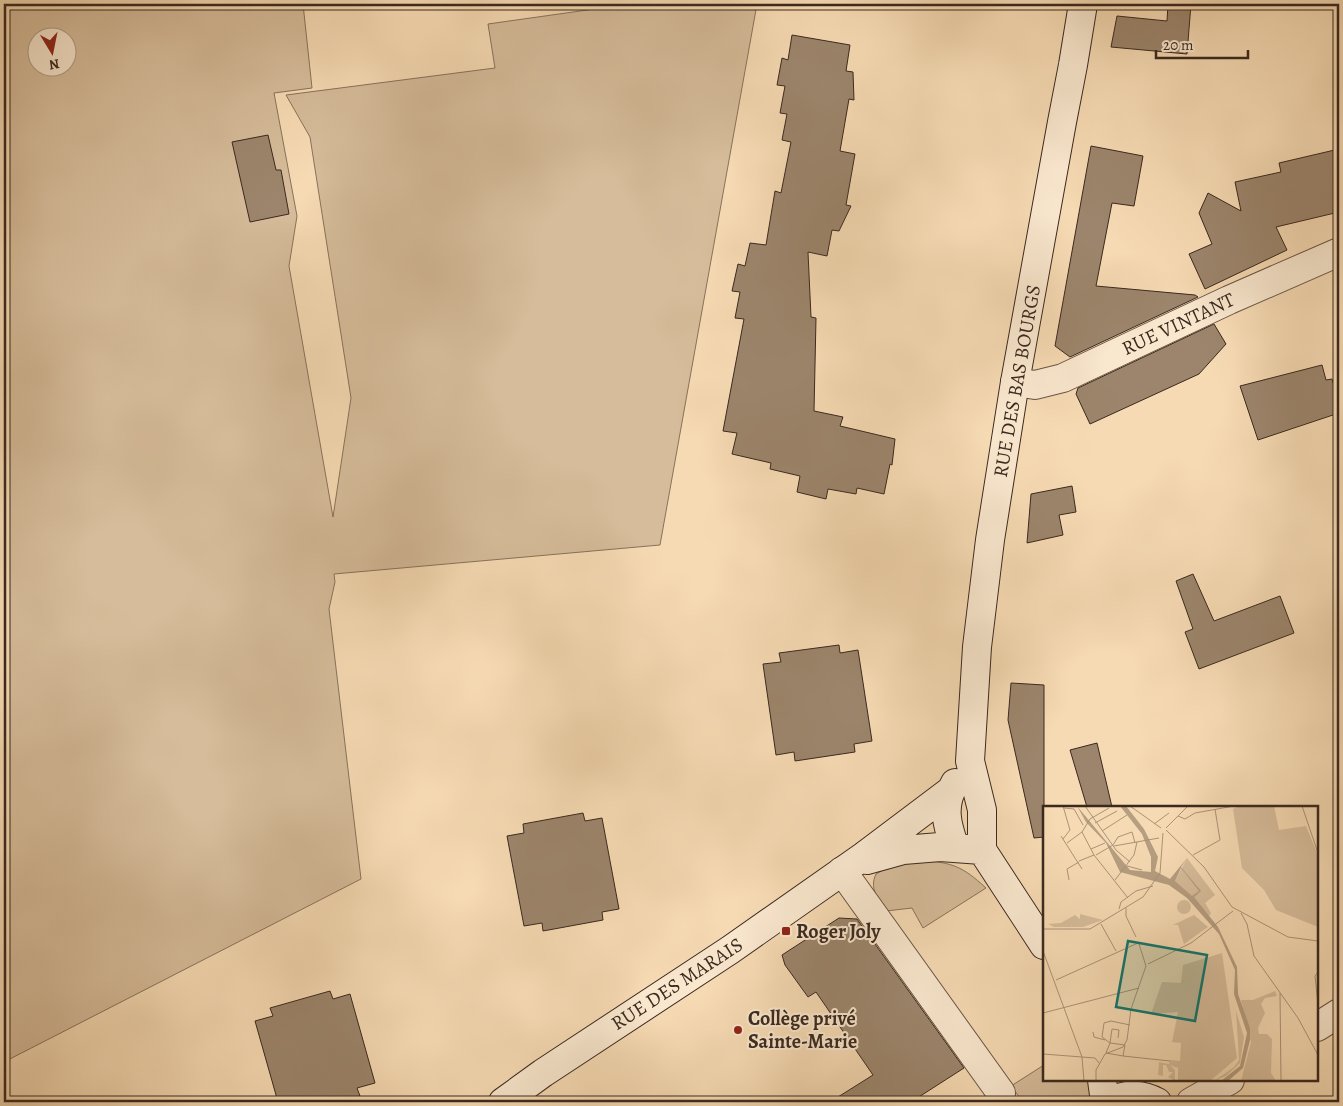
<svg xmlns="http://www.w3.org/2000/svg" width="1343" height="1106" viewBox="0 0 1343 1106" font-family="Alegreya,serif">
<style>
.green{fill:#d6bc9a;stroke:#88725c;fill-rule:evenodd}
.building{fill:#9c856c;stroke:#3b291f}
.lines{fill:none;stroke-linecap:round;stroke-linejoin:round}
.street-casing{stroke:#6a5544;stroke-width:30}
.secondary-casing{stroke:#3b291f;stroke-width:30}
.street{stroke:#f9e7ce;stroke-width:28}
.secondary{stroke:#f9e7ce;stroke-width:28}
.poi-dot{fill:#8f2418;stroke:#f9e7ce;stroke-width:2}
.labels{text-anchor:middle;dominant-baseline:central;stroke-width:4;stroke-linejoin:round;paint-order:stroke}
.street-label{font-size:20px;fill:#3b291f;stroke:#f9e7ce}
.poi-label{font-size:20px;font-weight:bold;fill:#3b291f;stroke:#f9e7ce;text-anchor:start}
.inset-road{fill:none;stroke:#ab9378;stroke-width:1}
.view{fill:#0f766e;fill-opacity:0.15;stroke:#0f766e;stroke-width:2.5}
.inset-edge{fill:none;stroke:#3b291f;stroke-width:2.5}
</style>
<rect width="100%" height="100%" fill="#f6dab3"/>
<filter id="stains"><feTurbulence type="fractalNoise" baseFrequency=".004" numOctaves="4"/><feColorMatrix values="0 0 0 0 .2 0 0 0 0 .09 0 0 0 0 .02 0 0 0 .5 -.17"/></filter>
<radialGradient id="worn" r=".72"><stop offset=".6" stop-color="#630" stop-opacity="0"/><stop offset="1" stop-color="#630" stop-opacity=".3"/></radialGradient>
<path class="green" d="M4 4H303L312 88 274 93 297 216 289 266 333 517 351 398 310 137 286 95 495 68 488 24 630 4H757L660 545 334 574 335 582 329 609 361 879 4 1062ZM38 38H68V68H38Z
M921 860C953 863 962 866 986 888L923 928 912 908 886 911C878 898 869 889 876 874L889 867Z
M1044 1065V1080H1094V1087L1090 1102H1023L1011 1086Z"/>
<path class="building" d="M1168 4H1191L1187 54 1111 47 1117 16 1167 21Z
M792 35 850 45 846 71 853 72 854 100 849 99 840 151 855 154 846 205 851 206 839 231 832 230 827 256 808 252 811 317 816 318 814 411 843 417 840 426 895 439 892 465 890 464 884 494 857 488 856 494 828 489 826 499 797 492 800 476 770 469 771 463 732 454 737 433 723 431 744 319 735 318 740 292 732 291 738 264 745 266 750 243 766 245 775 191 781 193 791 142 782 140 787 114 780 113 785 86 777 85 782 58 788 60Z
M268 135 276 170H281L289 214 250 222 232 142Z
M1091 146 1143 156 1134 206 1112 203 1096 286 1195 295 1198 297 1070 357 1055 346Z
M1339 149V212L1276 227 1287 250 1205 289 1189 254 1212 244 1199 213 1208 193 1241 211 1235 182 1281 172 1279 163Z
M1214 324 1226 344 1199 374 1090 424 1076 394 1078 388Z
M1322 365 1326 380 1332 379 1339 402V413L1258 440 1240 386Z
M1072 486 1076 512 1059 515 1063 535 1027 543 1031 494Z
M1193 574 1214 621 1280 596 1294 633 1199 669 1185 632 1193 629 1176 581Z
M839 645 840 653 858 650 872 741 854 744 855 752 795 761 794 752 776 755 763 664 781 662 779 653Z
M1011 683 1044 685V837L1034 838 1008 720Z
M1097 743 1112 807H1087L1070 750Z
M583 813 585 821 602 818 619 909 602 912 603 920 543 931 542 923 524 926 507 836 524 833 523 824Z
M839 918 857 919 964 1068 911 1102H830L873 1075 816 992 808 997 785 965 782 955Z
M330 991 333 999 350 994 375 1083 357 1088 360 1096 336 1102H278L255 1021 273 1016 270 1008Z"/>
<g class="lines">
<g class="street-casing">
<path id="street" d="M1015 382 1035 385 1063 378 1229 300 1339 252
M842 871 1001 1093
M1317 1027 1339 1013
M1191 1102 1230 1080"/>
</g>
<g class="secondary-casing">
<path id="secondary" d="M955 848C947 825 941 806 955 783
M982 850V810L970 761 977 647 990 540 1015 382 1062 122 1073 65 1083 4
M982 850 1044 945
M867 860 903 850 940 847 982 850
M1102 1080 1105 1102
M503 1102 543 1073 730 950 864 856 949 792
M1111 1102C1125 1093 1143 1094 1157 1102"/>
</g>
<use href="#street" class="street"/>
<use href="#secondary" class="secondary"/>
</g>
<g class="poi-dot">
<rect x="781" y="926" width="10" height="10" rx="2.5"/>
<circle cx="738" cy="1030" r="5"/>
</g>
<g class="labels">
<g class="street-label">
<text transform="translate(1178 324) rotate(-25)">RUE VINTANT</text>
<text transform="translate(1017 381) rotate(-80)">RUE DES BAS BOURGS</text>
<text transform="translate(677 984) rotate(-33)">RUE DES MARAIS</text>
</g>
<g class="poi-label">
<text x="796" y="931">Roger Joly</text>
<text x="748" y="1018">Collège privé<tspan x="748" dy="23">Sainte-Marie</tspan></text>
</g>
</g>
<g transform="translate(1043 806)">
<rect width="275" height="275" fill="#f6dab3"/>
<path d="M196 0H231L236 24 263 20 275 49V121L233 104 221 84 199 62 190 3ZM144 52 172 89 162 97 168 107 166 110 132 75ZM134 101a7 7 0 1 1 14 0a7 7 0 1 1-14 0ZM37 108 60 114 40 121H11L5 118 18 117 32 109 37 113ZM151 109 165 121 141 138 135 119H130ZM179 147 194 252 167 275H135V262L127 259 132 264V275L125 271 130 266H126L123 259H120V270L115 269 116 256 126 258 127 254 137 255 138 237 129 236 135 206 108 208 119 176 138 177 140 159ZM232 185 234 190 222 192 218 198 222 207 215 222 216 228H224L229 233 228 267 233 275H198L208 236 198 194H210ZM193 205 201 231 197 257 183 270 171 275 191 261 196 254Z" fill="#d6bc9a"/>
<path d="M34 0 87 64 108 66V51L99 28 77 0H83L101 23 115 51 112 65 127 73 144 52 138 61 158 85 151 91 175 121 194 161 195 188 207 222V234L200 262 185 275H178L197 260 204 227 191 188 192 164 176 128 144 92 126 79 77 66 63 37 43 16ZM138 62 156 85 149 90 132 75Z" fill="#b69e81" fill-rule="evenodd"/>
<path class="inset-road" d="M42 0 73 44 87 56M87 0 118 22M259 0 275 47M21 2 31 3 40 19M66 2 47 13 39 26 51 49 85 92M135 10 142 13 152 7 191 0M52 17 74 5M111 18 126 7M123 22 145 0M123 24 161 61 189 101 245 131 275 135M59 25 84 9M18 30 39 63M20 33 27 24 20 0M24 37 39 26M70 39 75 31 89 26 92 37M71 40 116 32M48 43 62 37M53 49 70 39M150 49 177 34 172 3M36 55 51 49M84 60 99 64M26 74 24 63 36 56M72 74 91 49 94 36M83 102V110L93 131M76 103 78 96 93 85 110 80M198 107 204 118 211 150 255 212 275 249M58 118 73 145M0 123H47L100 91 117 67 120 27M0 145 39 251 41 275M105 158 148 137 190 105M275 166 272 170 275 198M13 174 95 137M237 187 238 275M0 207 96 182M50 226 51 231 62 234M75 232 76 224 69 223 67 237 59 231 61 217 68 215 87 219M0 248 52 252 56 257M80 250 82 239 67 237 63 247 80 250 127 255M53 275V264L62 248 80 241 84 234 88 203 103 160 96 138"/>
<path class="view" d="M85 135 164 149 152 215 73 201Z"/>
<rect width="275" height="275" class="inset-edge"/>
</g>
<rect width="1343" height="1106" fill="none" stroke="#f6dab3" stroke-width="20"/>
<rect x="5" y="5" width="1333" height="1096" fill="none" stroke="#3b291f" stroke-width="2.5"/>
<rect x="10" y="10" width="1323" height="1086" fill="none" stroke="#3b291f"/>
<g transform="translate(52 52) rotate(170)"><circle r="24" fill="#f9e7ce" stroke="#ad9b88"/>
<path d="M0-4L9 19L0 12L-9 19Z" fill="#8f2418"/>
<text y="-8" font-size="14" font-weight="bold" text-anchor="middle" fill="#3b291f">N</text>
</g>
<path d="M1156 50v8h92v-8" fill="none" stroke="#3b291f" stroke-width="2.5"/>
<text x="1163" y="50" font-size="15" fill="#3b291f" stroke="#f9e7ce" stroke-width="4" paint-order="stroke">20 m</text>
<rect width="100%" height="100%" filter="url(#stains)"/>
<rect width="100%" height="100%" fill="url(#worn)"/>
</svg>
